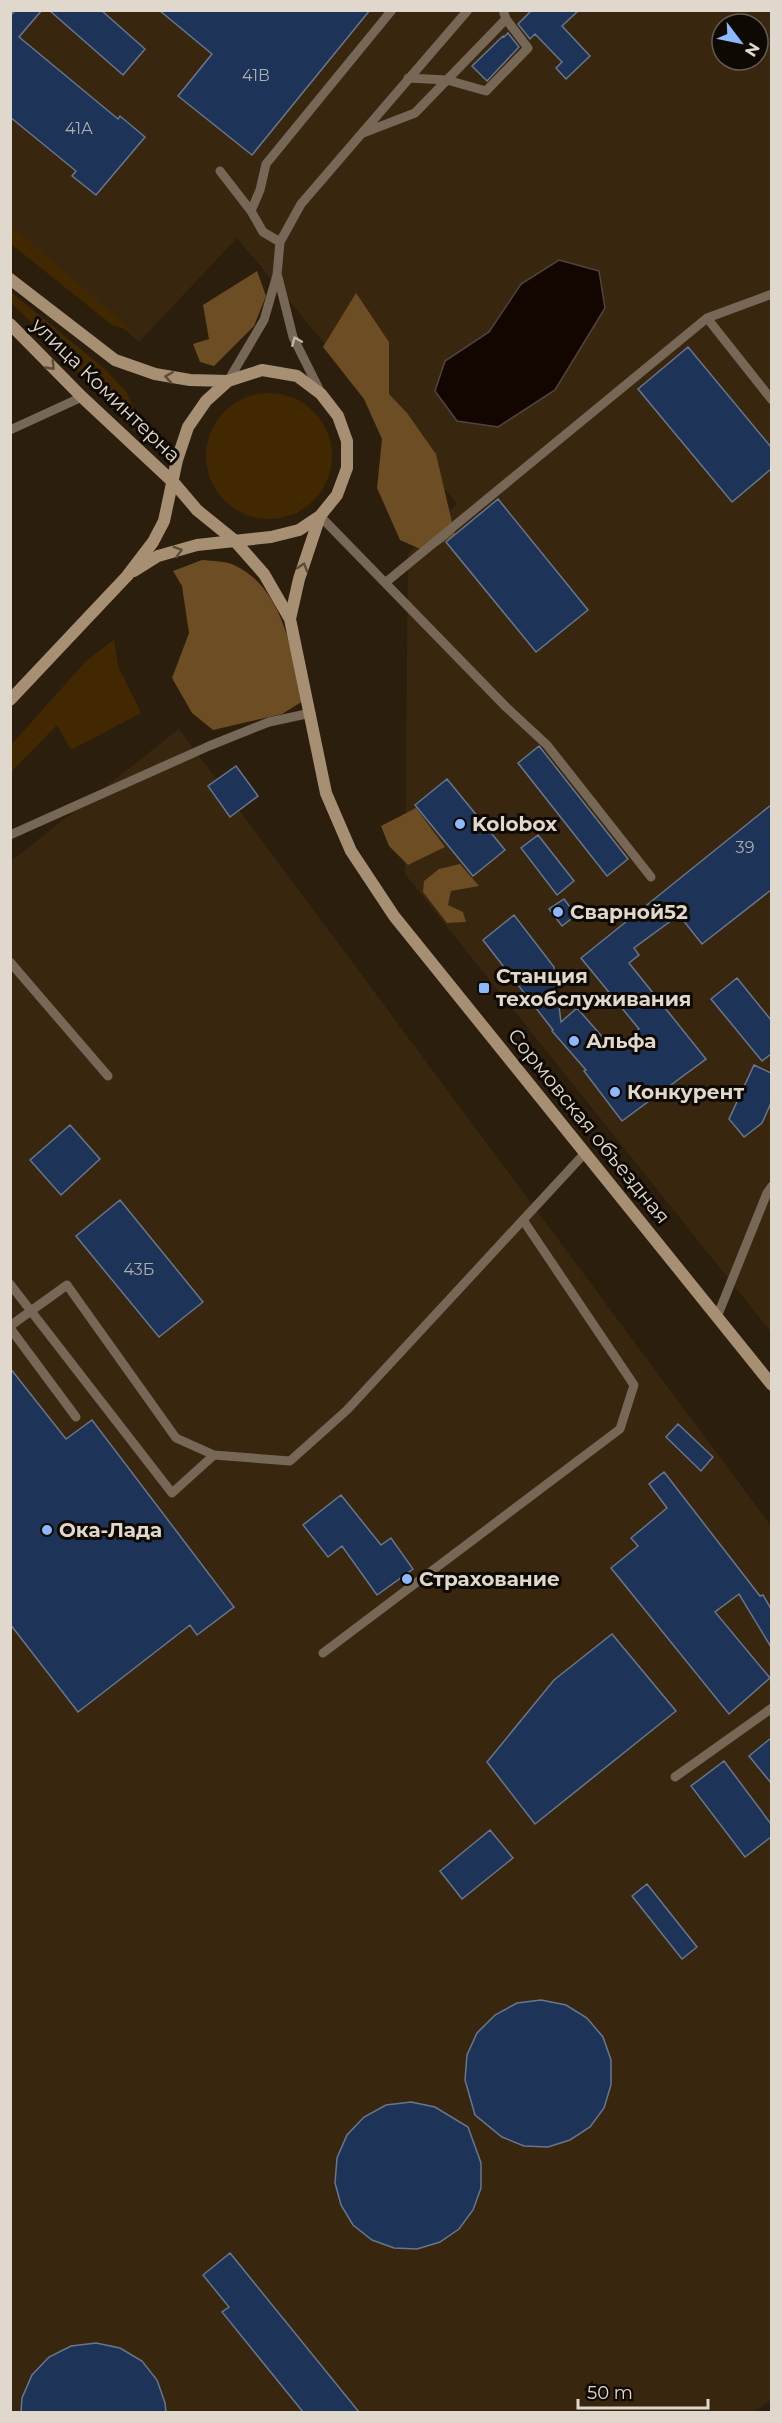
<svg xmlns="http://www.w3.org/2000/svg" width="782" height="2423" viewBox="0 0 782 2423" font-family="Montserrat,sans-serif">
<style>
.built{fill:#39260e;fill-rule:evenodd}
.green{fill:#422800}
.forest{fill:#6c4d24}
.water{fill:#130500;stroke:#51443e;stroke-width:1.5}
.building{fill:#1d3458;stroke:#68768b;stroke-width:1.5}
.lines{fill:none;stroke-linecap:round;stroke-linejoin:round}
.lane{stroke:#766756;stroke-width:9}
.secondary{stroke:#a78f74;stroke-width:12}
.oneway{stroke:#c1b6a9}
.oneway2{stroke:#5b4c3c}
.poi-dot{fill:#8db9fc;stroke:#0f0904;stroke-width:2}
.labels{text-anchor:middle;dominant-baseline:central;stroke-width:6;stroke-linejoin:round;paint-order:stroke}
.number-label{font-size:16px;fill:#b0afb0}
.street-label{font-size:20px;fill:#e1d8cd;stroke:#0f0904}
.poi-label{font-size:20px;font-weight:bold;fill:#e1d8cd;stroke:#0f0904;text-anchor:start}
</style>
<rect width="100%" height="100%" fill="#2c1e0c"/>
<path class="built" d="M11 11H771V1332L405 874 408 554 457 504 237 238 139 342 11 230ZM722 24H758V60H722Z
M179 729 771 1526V2400L754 2412H11V861Z"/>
<path class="green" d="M10 225H11L134 332 112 325 11 244Z
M11 292 106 370 127 393 143 429 137 434 28 319 11 303Z
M206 456a63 63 0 1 1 126 0a63 63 0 1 1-126 0Z
M114 640 118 666 141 713 71 750 57 725 11 772V745L87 660Z"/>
<path class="forest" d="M257 271 266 296 254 326 214 366 200 362 193 344 209 339 203 305Z
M356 293 389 342V394L407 413 436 454 455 535 427 552 400 540 377 488 382 439 364 399 323 347Z
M202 560C212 561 226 561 234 565 285 589 291 653 303 701L282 714 213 730 192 713 172 678 189 633 182 586 173 571Z
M416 808 445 847 408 865 389 846 381 826Z
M460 864 479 886 451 891 448 905 463 912 466 922 447 923 423 892 424 881 439 869Z"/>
<path class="water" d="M559 260 599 271 605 308 555 390 498 427 457 421 435 391 445 361 489 332 521 284Z"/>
<path class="building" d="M16 10H42L19 37 118 119 120 116 145 137 96 195 72 176 76 171 10 117V16Z
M49 10H101L145 49 123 75Z
M159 10H370L252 155 178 96 212 54Z
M532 10H579L562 26 590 56 566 79 556 68 562 62 535 34 530 39 518 24Z
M508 33 519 47 487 81 472 66 503 36 504 37Z
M688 347 771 447V469L732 502 638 389Z
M498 499 588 610 536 652 446 542Z
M539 746 628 859 607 876 518 763Z
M236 766 258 796 230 817 208 786Z
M447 779 505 850 473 876 415 805Z
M771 805V890L702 944 679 915 634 948 639 955 629 963 706 1059 622 1121 584 1071 586 1070 552 1031 553 1030 483 940 514 915 554 967 561 1022 577 1008 613 1049 639 1029 581 958Z
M538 835 574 881 557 895 521 848Z
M564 899 576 915 562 926 549 909Z
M737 978 771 1020V1054L762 1061 711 999Z
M754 1065 771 1073V1103L762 1123 744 1137 729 1119Z
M70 1125 100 1159 61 1195 30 1160Z
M120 1200 203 1302 159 1337 76 1236Z
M10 1368 66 1439 92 1420 234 1607 197 1635 190 1625 78 1712 10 1624Z
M678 1424 713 1457 701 1471 666 1437Z
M664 1472 760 1596 763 1595 771 1609V1647L739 1594 715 1612 770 1678 729 1714 611 1568 638 1546 631 1538 667 1508 649 1484Z
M341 1495 381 1545 391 1538 413 1569 377 1595 342 1546 328 1557 303 1525Z
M612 1634 676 1711 535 1824 487 1762 554 1680Z
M771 1738V1783L749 1756Z
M724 1761 771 1824V1837L745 1857 691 1786Z
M490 1830 513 1858 462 1899 440 1871Z
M647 1884 697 1947 682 1959 632 1896Z
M541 2000 566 2005 587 2018 603 2037 611 2060V2085L604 2108 590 2127 570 2140 548 2147 524 2146 502 2137 475 2115 465 2080 467 2055 477 2033 495 2015 517 2003Z
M411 2102 435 2107 468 2127 481 2163V2188L473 2210 459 2229 440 2242 417 2249 394 2248 372 2240 353 2225 341 2205 335 2183 337 2158 347 2135 364 2117 386 2105Z
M230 2253 359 2412H303L222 2312 229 2307 203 2275Z
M96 2343 120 2348 142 2361 157 2380 165 2403 166 2412H21L22 2398 32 2375 49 2357 71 2346Z"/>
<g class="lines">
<path class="lane" d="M408 78 447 80 486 91 528 48 506 19
M363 133 415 113 506 19 503 10
M220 171 251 211 263 232 280 242
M251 211 260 190 266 164 392 10
M278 277 293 337 321 393
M707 318 772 294
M228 381 264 320 277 275 280 242 301 204 468 10
M10 430 82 397
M320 516 506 707 547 745 651 877
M385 583 707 318 772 400
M10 835 209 746 269 722 311 713
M10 962 108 1076
M10 1284 172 1493 214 1455
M717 1317 767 1193 772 1186
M10 1326 67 1285 176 1438 214 1455 290 1461 347 1410 585 1153
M10 1328 76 1417
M323 1653 620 1429 634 1385 523 1220
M675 1777 772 1708"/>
<path class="secondary" d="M10 279 115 360 155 374 190 380 228 381
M10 324 82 397 174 483 197 510 234 540 264 574 290 619 326 793 351 851 394 916 772 1385
M134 571 158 556 197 545 271 537 299 530 320 516
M10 700 127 576 153 542 164 521 177 460 188 427 206 401 228 381 262 370 297 376 321 394 338 416 347 441V468L337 495 320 516 299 579 290 619"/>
</g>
<defs><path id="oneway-chevron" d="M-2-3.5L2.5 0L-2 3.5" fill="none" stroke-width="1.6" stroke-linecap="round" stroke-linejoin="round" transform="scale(1.5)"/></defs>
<use class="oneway" href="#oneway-chevron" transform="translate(296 341) rotate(-113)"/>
<g class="oneway2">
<use href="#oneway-chevron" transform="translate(51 366) rotate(46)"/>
<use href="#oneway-chevron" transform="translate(169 377) rotate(-171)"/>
<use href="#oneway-chevron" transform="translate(178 551) rotate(-16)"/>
<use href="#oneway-chevron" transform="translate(303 567) rotate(-72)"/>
</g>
<g class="poi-dot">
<circle cx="460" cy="824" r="6"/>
<circle cx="558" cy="912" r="6"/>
<rect x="478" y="982" width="12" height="12" rx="3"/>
<circle cx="574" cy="1041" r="6"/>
<circle cx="615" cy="1092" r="6"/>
<circle cx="47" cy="1530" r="6"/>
<circle cx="407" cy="1579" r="6"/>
</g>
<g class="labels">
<g class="number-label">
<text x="256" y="75">41В</text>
<text x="79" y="128">41А</text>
<text x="745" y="847">39</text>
<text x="139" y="1269">43Б</text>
</g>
<g class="street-label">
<text transform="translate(106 390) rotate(44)">улица Коминтерна</text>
<text transform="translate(589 1126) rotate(51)">Сормовская объездная</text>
</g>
<g class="poi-label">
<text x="472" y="824">Kolobox</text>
<text x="570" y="912">Сварной52</text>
<text x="496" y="976">Станция<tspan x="496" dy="23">техобслуживания</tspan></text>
<text x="586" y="1041">Альфа</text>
<text x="627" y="1092">Конкурент</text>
<text x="59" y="1530">Ока-Лада</text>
<text x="419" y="1579">Страхование</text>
</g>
</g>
<rect width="782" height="2423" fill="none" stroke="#e1d8cd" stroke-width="24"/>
<g transform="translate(740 42) rotate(122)"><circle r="28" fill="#0f0904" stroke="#635c54" stroke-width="1.5"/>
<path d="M0-4.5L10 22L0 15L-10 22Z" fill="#8db9fc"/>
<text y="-9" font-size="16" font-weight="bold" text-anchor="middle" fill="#e1d8cd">N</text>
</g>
<path d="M578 2399v9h130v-9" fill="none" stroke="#e1d8cd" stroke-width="3"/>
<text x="587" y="2399" font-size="18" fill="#e1d8cd" stroke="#0f0904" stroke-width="4.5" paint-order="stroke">50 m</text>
</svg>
